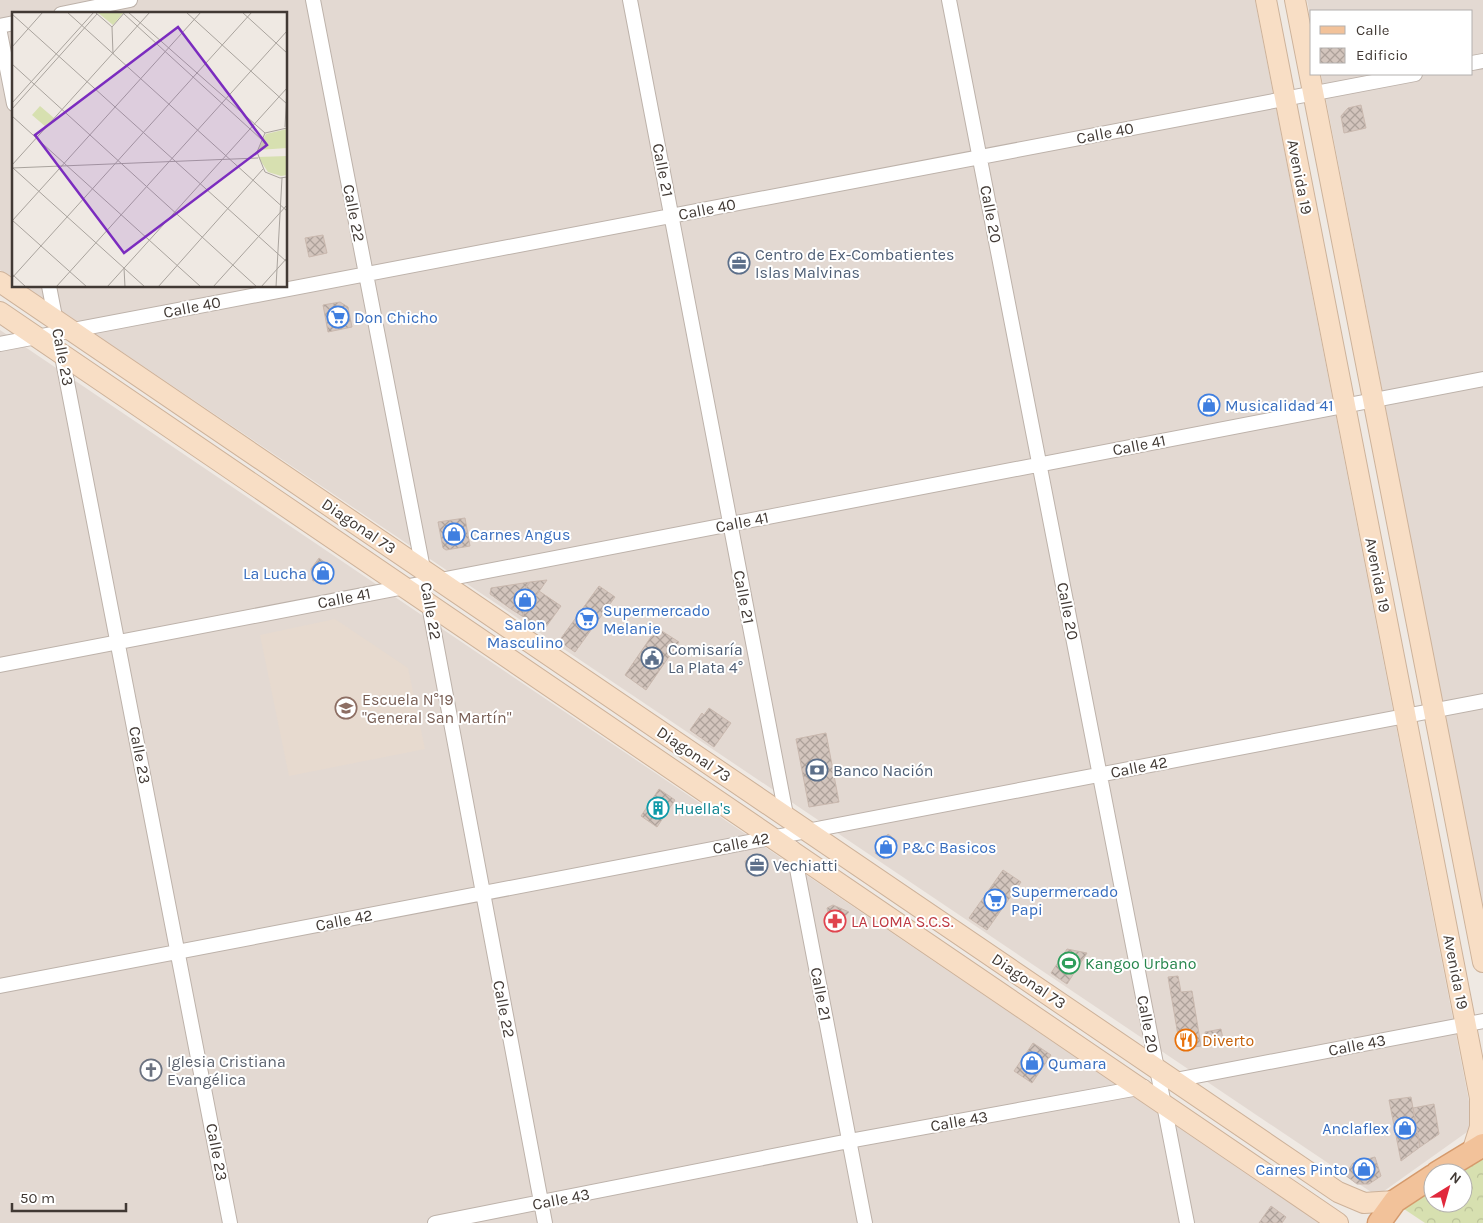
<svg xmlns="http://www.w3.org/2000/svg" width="1483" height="1223" viewBox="0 0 1483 1223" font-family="Karla,sans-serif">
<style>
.residential{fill:#e3d9d2}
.education{fill:#e7dacf}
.park{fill:url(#park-crowns)}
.building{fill:url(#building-cross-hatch);stroke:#c9b8ae}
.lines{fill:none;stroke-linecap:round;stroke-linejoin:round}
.street-casing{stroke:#bdb2aa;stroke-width:16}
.secondary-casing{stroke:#cdb29a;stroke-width:22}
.primary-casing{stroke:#d59a6c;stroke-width:25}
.street{stroke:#fff;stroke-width:14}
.secondary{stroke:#f8dec5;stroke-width:20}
.primary{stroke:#f2c29a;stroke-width:22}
.labels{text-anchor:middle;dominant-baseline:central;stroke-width:4;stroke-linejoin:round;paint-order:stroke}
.street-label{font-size:16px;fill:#413934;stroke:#fff}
.service-label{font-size:16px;fill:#4e5e75;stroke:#fff;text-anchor:start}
.shop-label{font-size:16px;fill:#366cbe;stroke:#fff;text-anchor:start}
.education-label{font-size:16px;fill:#785e54;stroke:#fff;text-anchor:start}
.culture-label{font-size:16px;fill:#0d838f;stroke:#fff;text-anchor:start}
.health-label{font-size:16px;fill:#be3a42;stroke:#fff;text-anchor:start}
.leisure-label{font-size:16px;fill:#27864d;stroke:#fff;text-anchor:start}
.food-label{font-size:16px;fill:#c56008;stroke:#fff;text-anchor:start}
.worship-label{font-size:16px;fill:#5b616d;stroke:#fff;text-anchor:start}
.inset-road{fill:none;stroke:#a9a39d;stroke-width:1}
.view{fill:#7b2cbf;fill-opacity:0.15;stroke:#7b2cbf;stroke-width:2.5}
.inset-edge{fill:none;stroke:#413934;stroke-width:2.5}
</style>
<defs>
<pattern id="park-crowns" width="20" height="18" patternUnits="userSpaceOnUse" patternTransform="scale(1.25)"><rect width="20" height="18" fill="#d7e0b0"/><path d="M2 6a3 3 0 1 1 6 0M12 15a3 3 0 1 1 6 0" fill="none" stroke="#bac198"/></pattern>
<pattern id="building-cross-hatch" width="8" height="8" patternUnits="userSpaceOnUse" patternTransform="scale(1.25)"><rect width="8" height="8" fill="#d3c5bd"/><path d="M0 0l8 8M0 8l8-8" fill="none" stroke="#ada19a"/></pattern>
</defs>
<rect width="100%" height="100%" fill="#efe9e3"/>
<path class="residential" d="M0 0H1255L1474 1127 1377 1196 24 286H286V14H14V280L0 270Z
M1307 0H1483V912L1321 74H1472V11H1312V26Z
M0 330 1321 1223H0Z"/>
<path class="education" d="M335 619 408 668 425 749 289 776 260 635Z"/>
<path class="park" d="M1483 1155V1223H1425L1401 1207 1433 1186V1203H1463V1173H1454Z"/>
<path class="building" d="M1361 105 1366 128 1344 133 1341 116 1348 108Z
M323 235 327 253 309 257 305 238Z
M340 302 348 307 352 327 328 332 323 305Z
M465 518 470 546 446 550 443 548 438 522Z
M319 558 334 569 333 577 313 581 311 569Z
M547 580 522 616 511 609 530 582Z
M530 582 511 609 490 594 491 588Z
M599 586 615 597 575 652 559 641Z
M539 591 561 606 543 631 522 616Z
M657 628 679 642 646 690 625 675Z
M709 708 731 723 714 747 690 730 702 713 704 715Z
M826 733 839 802 809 807 796 739Z
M659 789 675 800 657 827 641 816Z
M888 834 897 841 884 859 875 853Z
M759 858 767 862 768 868 747 872 745 861Z
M1003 870 1021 882 987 930 969 918Z
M833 905 849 912 832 930 827 908Z
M1067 949 1087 953 1067 984 1051 973Z
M1178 976 1181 992 1192 991 1201 1046 1188 1048 1179 1041 1168 977Z
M1221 1029 1223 1039 1207 1042 1205 1032Z
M1033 1043 1051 1055 1032 1083 1014 1071Z
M1411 1097 1420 1147 1401 1161 1389 1100Z
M1434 1104 1439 1134 1420 1147 1413 1108Z
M1375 1157 1381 1176 1369 1184H1357L1345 1175 1353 1163Z
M1271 1206 1286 1217 1282 1223H1259Z"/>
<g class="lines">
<g class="street-casing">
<path id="street" d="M313 0 424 574
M630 0 787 820
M949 0 1187 1223
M61 14 130 0
M0 26 14 23
M0 33 14 104
M1472 63 1483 61
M49 286 56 322
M0 344 1415 74
M61 351 230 1223
M428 600 545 1223
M0 665 1483 379
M793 848 865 1223
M0 986 1483 701
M1170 1081 1483 1021
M435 1223 849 1141 1144 1087"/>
</g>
<g class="secondary-casing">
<path id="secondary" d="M1266 0 1480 1098V1127L1473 1149
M1295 0 1483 962
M0 282 1338 1192 1364 1203 1395 1201
M0 312 1338 1223"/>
</g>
<g class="primary-casing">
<path id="primary" d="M1437 1173 1483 1145
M1379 1223 1395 1201 1433 1176"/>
</g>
<use href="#street" class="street"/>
<use href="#secondary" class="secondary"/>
<use href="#primary" class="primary"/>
</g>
<defs>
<g id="office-ring" transform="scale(1.125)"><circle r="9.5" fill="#fff" stroke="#5c6f8a" stroke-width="1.5"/><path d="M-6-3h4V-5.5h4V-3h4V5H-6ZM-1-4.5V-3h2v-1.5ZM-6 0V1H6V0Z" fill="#5c6f8a"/></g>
<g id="supermarket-ring" transform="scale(1.125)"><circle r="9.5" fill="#fff" stroke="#3f7fe0" stroke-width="1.5"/><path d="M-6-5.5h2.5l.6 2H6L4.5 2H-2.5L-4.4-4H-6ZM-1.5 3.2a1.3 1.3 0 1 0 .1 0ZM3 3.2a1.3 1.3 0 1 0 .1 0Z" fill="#3f7fe0"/></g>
<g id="shop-ring" transform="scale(1.125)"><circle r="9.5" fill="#fff" stroke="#3f7fe0" stroke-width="1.5"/><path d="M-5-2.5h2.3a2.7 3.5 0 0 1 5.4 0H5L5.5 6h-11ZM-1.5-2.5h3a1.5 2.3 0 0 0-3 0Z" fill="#3f7fe0"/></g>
<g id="civic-ring" transform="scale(1.125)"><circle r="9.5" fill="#fff" stroke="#5c6f8a" stroke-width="1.5"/><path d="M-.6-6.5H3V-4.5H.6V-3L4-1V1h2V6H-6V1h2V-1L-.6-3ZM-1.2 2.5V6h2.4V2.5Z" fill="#5c6f8a"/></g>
<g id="school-ring" transform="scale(1.125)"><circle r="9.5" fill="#fff" stroke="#8d6e63" stroke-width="1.5"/><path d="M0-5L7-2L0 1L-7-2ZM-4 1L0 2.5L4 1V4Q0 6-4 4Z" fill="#8d6e63"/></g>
<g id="bank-ring" transform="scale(1.125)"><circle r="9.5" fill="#fff" stroke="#5c6f8a" stroke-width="1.5"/><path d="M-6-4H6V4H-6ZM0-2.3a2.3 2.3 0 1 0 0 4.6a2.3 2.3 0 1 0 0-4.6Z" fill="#5c6f8a"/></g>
<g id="building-ring" transform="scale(1.125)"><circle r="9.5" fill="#fff" stroke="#0f9aa8" stroke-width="1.5"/><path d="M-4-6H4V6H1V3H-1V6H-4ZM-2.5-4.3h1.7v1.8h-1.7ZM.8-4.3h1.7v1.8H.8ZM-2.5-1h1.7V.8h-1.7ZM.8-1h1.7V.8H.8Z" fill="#0f9aa8"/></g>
<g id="pharmacy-ring" transform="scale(1.125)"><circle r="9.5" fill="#fff" stroke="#e0444e" stroke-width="1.5"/><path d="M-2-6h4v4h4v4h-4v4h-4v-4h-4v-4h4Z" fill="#e0444e"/></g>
<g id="stadium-ring" transform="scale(1.125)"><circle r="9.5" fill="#fff" stroke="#2e9e5b" stroke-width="1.5"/><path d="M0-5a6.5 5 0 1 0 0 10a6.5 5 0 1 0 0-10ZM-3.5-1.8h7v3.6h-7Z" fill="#2e9e5b"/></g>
<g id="restaurant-ring" transform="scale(1.125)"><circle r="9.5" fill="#fff" stroke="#e8710a" stroke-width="1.5"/><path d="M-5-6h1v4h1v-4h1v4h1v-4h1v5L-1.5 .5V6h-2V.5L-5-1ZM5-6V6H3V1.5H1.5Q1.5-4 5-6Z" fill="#e8710a"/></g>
<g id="church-ring" transform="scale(1.125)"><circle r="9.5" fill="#fff" stroke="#6b7280" stroke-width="1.5"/><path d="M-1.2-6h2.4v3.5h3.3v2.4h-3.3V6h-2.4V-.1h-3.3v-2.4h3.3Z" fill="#6b7280"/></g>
</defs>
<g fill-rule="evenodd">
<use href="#office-ring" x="739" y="263"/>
<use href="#supermarket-ring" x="338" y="317"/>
<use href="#shop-ring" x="1209" y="405"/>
<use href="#shop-ring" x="454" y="534"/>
<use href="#shop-ring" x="323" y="573"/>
<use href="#shop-ring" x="525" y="600"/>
<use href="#supermarket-ring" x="587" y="619"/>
<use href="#civic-ring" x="652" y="658"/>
<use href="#school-ring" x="346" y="708"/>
<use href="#bank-ring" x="817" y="770"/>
<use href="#building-ring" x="658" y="808"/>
<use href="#shop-ring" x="886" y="847"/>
<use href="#office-ring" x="757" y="865"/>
<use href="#supermarket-ring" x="995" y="900"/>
<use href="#pharmacy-ring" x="835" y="921"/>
<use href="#stadium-ring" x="1069" y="963"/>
<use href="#restaurant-ring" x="1186" y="1040"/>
<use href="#shop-ring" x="1032" y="1063"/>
<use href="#church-ring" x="151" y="1070"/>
<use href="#shop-ring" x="1405" y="1128"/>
<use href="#shop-ring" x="1364" y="1169"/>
</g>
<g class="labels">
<g class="street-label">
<text transform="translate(1105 133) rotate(-11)">Calle 40</text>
<text transform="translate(663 170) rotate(79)">Calle 21</text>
<text transform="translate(1300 177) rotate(79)">Avenida 19</text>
<text transform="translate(707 209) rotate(-11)">Calle 40</text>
<text transform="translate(354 213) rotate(79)">Calle 22</text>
<text transform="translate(991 214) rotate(79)">Calle 20</text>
<text transform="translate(192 307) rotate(-11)">Calle 40</text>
<text transform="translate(63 357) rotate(79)">Calle 23</text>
<text transform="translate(1139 445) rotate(-11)">Calle 41</text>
<text transform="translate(742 522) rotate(-11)">Calle 41</text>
<text transform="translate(359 526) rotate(34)">Diagonal 73</text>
<text transform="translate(1378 575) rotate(79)">Avenida 19</text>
<text transform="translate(744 597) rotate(79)">Calle 21</text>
<text transform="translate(344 598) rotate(-11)">Calle 41</text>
<text transform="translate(431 611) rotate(80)">Calle 22</text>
<text transform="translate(1068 611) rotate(79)">Calle 20</text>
<text transform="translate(694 754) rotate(34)">Diagonal 73</text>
<text transform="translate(140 755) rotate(79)">Calle 23</text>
<text transform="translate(1139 767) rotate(-11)">Calle 42</text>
<text transform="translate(741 843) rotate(-11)">Calle 42</text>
<text transform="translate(344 920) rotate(-11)">Calle 42</text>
<text transform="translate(1456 972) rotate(79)">Avenida 19</text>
<text transform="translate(1029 981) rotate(34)">Diagonal 73</text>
<text transform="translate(821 994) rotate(79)">Calle 21</text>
<text transform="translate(504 1009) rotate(79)">Calle 22</text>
<text transform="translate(1148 1024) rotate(79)">Calle 20</text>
<text transform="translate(1357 1045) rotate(-11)">Calle 43</text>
<text transform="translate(959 1121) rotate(-10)">Calle 43</text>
<text transform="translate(217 1152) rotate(79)">Calle 23</text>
<text transform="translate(561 1199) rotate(-11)">Calle 43</text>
</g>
<g class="service-label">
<text x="755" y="254">Centro de Ex-Combatientes<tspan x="755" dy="18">Islas Malvinas</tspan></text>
<text x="668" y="649">Comisaría<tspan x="668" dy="18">La Plata 4°</tspan></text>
<text x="833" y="770">Banco Nación</text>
<text x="773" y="865">Vechiatti</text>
</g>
<g class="shop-label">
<text x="354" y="317">Don Chicho</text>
<text x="1225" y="405">Musicalidad 41</text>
<text x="470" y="534">Carnes Angus</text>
<text x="307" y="573" text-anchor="end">La Lucha</text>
<text x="603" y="610">Supermercado<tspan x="603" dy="18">Melanie</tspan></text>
<text x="525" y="624" text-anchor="middle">Salon<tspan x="525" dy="18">Masculino</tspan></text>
<text x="902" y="847">P&amp;C Basicos</text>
<text x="1011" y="891">Supermercado<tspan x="1011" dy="18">Papi</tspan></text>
<text x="1048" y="1063">Qumara</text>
<text x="1389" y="1128" text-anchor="end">Anclaflex</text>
<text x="1348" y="1169" text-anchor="end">Carnes Pinto</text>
</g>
<g class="education-label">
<text x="362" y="699">Escuela N°19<tspan x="362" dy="18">"General San Martín"</tspan></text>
</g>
<g class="culture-label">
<text x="674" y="808">Huella's</text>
</g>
<g class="health-label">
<text x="851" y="921">LA LOMA S.C.S.</text>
</g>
<g class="leisure-label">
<text x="1085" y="963">Kangoo Urbano</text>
</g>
<g class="food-label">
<text x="1202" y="1040">Diverto</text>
</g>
<g class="worship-label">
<text x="167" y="1061">Iglesia Cristiana<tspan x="167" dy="18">Evangélica</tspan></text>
</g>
</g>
<g transform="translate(12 12)">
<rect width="275" height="275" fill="#efe9e3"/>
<path d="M85 0H112L101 13ZM28 94 42 106 34 115 20 103ZM275 117V136L246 138 254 122ZM275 144V163L269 164 256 160 246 145Z" fill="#d7e0b0"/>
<path class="inset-road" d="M55 0 275 199M116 0 253 121M174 0 275 92M230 0 275 41M84 1 100 15 113 0M0 2 275 250M112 2 249 127M100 15 101 42M0 35 31 0M0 52 245 275M0 91 82 0M0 97 85 2M0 104 189 275M273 115 275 76M275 116 253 121 245 140 253 160 268 166 275 165M0 153 138 0M0 156 246 146M1 156 133 275M0 208 75 275M0 209 189 0M112 256 113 275M0 262 14 275M0 266 240 0M44 275 275 19M95 275 275 76M146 275 251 157M201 275 275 193M249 275 275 246M264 275 270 166"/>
<path class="view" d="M166 15 255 133 112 241 23 123Z"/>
<rect width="275" height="275" class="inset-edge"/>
</g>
<rect x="1310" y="10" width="162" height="65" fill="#ffffff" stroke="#b3b0ae"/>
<rect x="1320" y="26" width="25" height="8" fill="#f2c29a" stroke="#b3b0ae"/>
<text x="1356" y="35" font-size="15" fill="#413934">Calle</text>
<rect x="1320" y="48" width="25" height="15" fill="url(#building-cross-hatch)" stroke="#b3b0ae"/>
<text x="1356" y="60" font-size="15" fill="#413934">Edificio</text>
<g transform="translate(1448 1188) rotate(37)"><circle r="24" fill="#ffffff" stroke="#b3b0ae"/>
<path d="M0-4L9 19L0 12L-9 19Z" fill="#e1293c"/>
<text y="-8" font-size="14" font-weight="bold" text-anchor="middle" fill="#413934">N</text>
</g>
<path d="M12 1203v8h114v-8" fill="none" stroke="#413934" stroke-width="2.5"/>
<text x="20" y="1203" font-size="15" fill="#413934" stroke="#ffffff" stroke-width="4" paint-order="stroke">50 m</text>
</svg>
